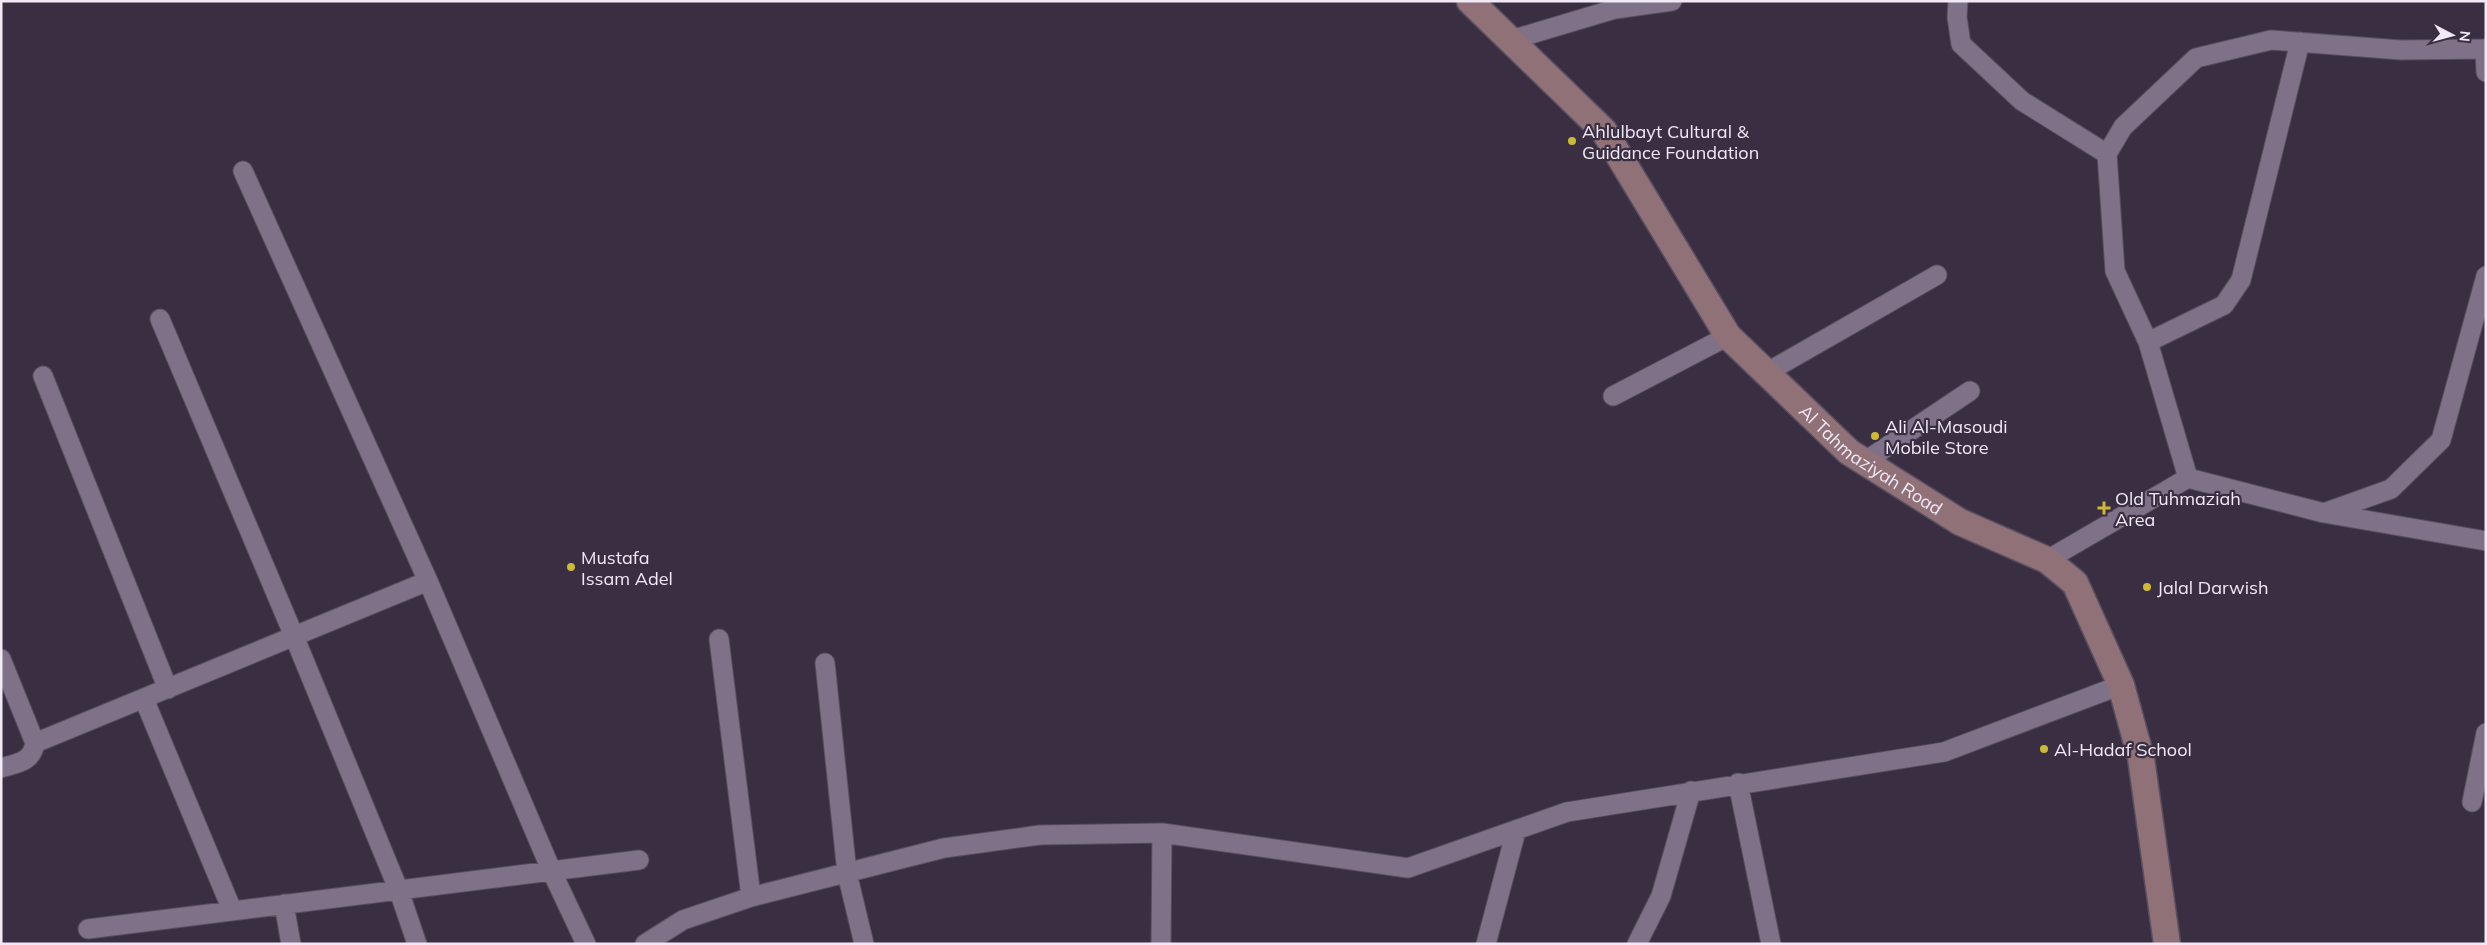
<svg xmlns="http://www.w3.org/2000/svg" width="2487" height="945" viewBox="0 0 2487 945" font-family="Mulish,sans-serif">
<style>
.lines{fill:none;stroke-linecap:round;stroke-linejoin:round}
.minor-casing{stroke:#574e5e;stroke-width:21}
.secondary-casing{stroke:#574e5e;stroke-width:29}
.minor{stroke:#7f7288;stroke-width:19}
.secondary{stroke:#907178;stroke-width:26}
.poi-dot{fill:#ceb837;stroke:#3a2f42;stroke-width:2}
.labels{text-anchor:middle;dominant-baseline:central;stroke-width:4.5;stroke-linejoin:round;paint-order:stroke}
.poi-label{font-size:18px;fill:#f1e9f6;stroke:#3a2f42;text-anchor:start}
.street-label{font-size:18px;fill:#f1e9f6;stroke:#3a2f42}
</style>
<rect width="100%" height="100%" fill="#3a2f42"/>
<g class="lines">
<g class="minor-casing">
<path id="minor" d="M1958 1 1957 17 1961 44 2022 101 2107 154
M1511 40 1615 9 1672 1
M2485 49 2486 72
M243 171 428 581 552 872 586 944
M160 319 294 636 399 891 417 944
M2148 342 2224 305 2241 280 2300 42
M1766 373 1937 275
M43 376 168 689
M1613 396 1728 336
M1864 462 1970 391
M2188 478 2148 342 2115 271 2107 154 2123 127 2196 58 2271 40 2401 50 2486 49
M2324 513 2391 489 2441 440 2486 276
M2047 560 2188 478 2324 513 2486 541
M719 639 751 897
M1 659 35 743C32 762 18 763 1 768
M825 663 847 873 864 944
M144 699 232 910
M35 743 428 581
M1738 783 1771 944
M2472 802 2486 733
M284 904 291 944
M88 929 639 860
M645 944 683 920 751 897 944 848 1040 835 1162 833 1408 868 1567 812 1944 752 2121 685
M1161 944 1162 833
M1486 944 1516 831
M1637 944 1661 896 1691 791"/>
</g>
<g class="secondary-casing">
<g id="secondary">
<path id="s1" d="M1470 1 1604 131 1728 336 1849 452 1960 522 2047 560 2075 583 2121 685 2141 758 2167 944"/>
</g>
</g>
<use href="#minor" class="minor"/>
<use href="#secondary" class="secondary"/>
</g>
<g class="poi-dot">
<circle cx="1572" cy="141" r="5"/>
<circle cx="1875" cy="436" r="5"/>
<path d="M2101.5 500.5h5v5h5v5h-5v5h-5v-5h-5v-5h5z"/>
<circle cx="571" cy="567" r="5"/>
<circle cx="2147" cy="587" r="5"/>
<circle cx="2044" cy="749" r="5"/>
</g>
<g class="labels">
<g class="poi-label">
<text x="1582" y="131">Ahlulbayt Cultural &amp;<tspan x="1582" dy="21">Guidance Foundation</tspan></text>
<text x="1885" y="426">Ali Al-Masoudi<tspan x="1885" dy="21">Mobile Store</tspan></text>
<text x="2115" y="498">Old Tuhmaziah<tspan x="2115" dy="21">Area</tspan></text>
<text x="581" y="557">Mustafa<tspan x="581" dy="21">Issam Adel</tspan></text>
<text x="2157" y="587">Jalal Darwish</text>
<text x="2054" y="749">Al-Hadaf School</text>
</g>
<g class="street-label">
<text stroke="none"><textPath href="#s1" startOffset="616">Al Tahmaziyah Road</textPath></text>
</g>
</g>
<rect width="2487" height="945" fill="none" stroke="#f1e9f6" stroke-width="5"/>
<g transform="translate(2452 35) rotate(96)" stroke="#3a2f42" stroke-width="4" paint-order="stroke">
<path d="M0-4L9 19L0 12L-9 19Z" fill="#f1e9f6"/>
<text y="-8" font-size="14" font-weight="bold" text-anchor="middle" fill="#f1e9f6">N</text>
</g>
</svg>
